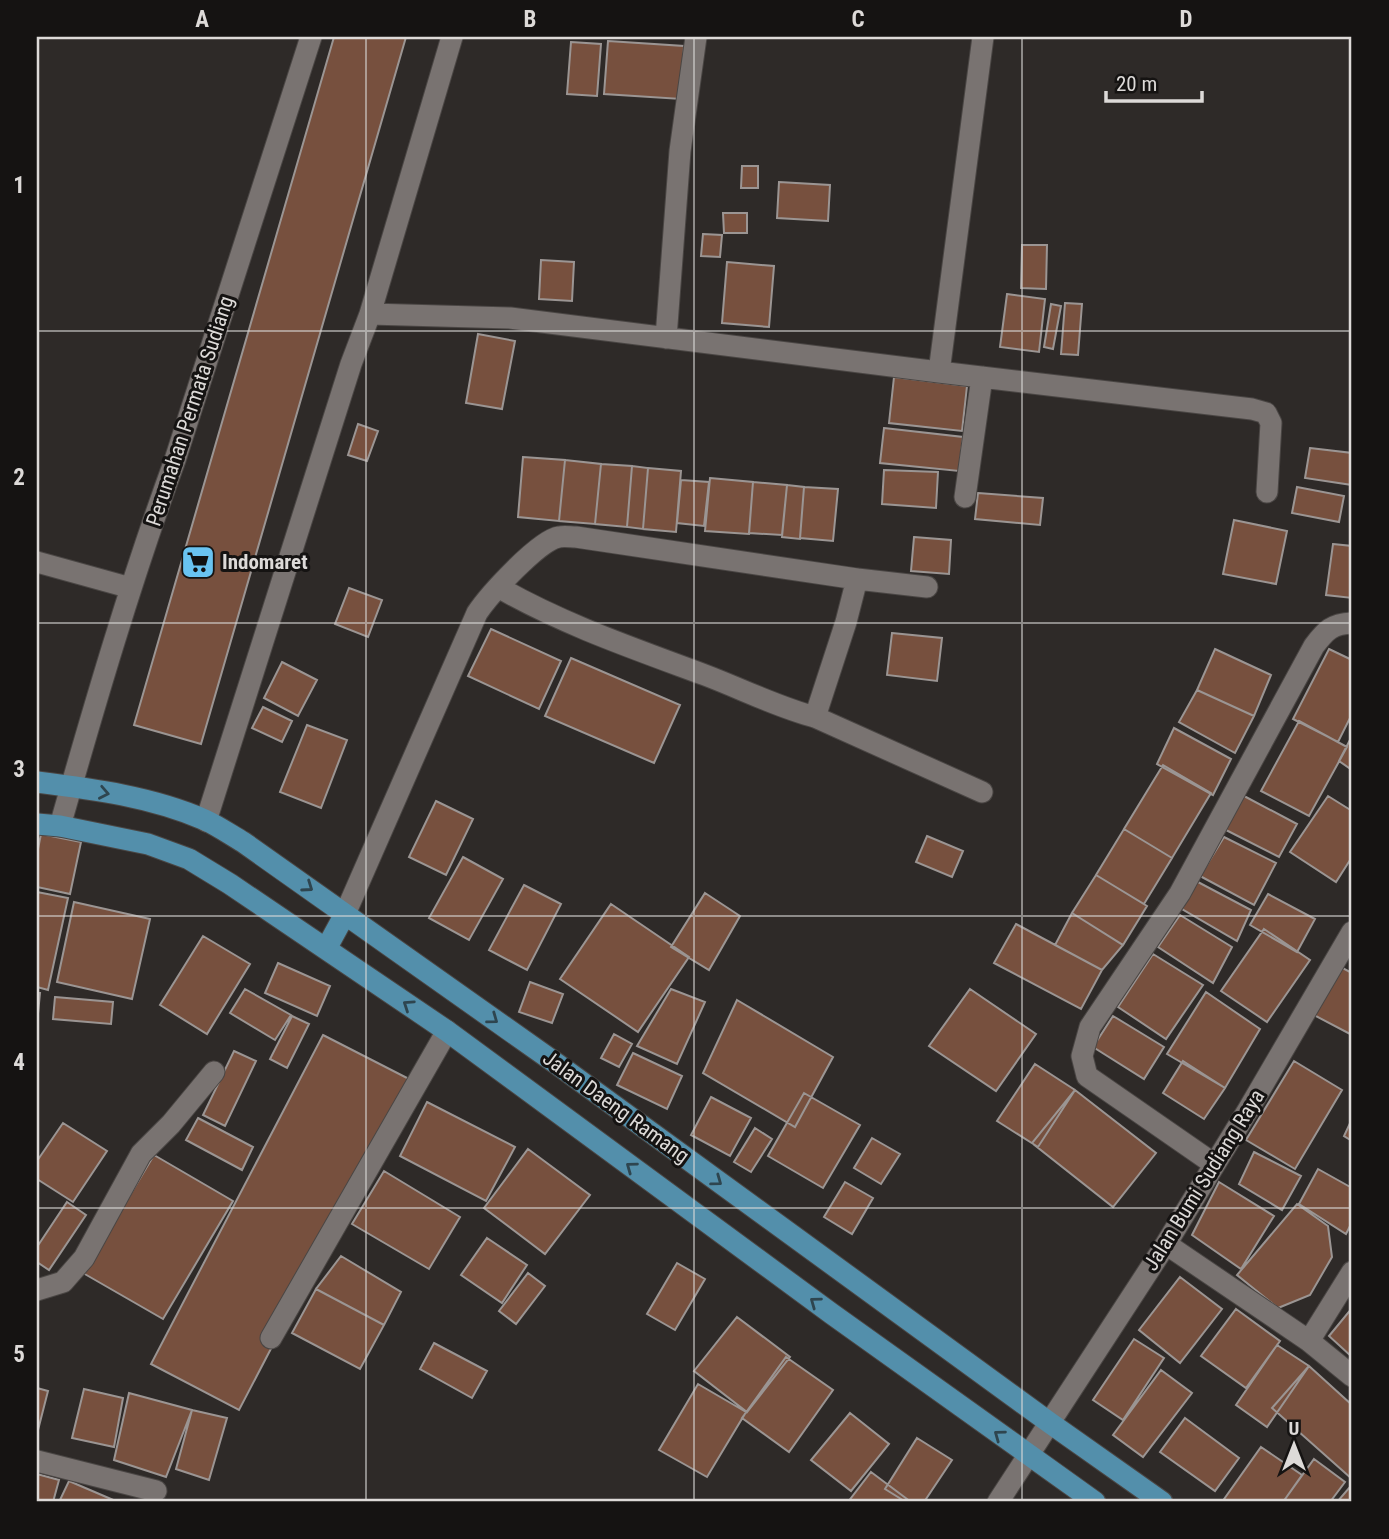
<svg xmlns="http://www.w3.org/2000/svg" width="1389" height="1539" viewBox="0 0 1389 1539" font-family="'Roboto Condensed',sans-serif">
<style>
.building{fill:#77503e;stroke:#9b9593;stroke-width:2}
.lines{fill:none;stroke-linecap:round;stroke-linejoin:round}
.minor-casing{stroke:#4a4644;stroke-width:23}
.major-casing{stroke:#4a4644;stroke-width:23}
.minor{stroke:#797371;stroke-width:21}
.major{stroke:#538fab;stroke-width:21}
.oneway{stroke:#2e454f}
.grid{fill:none;stroke:#dddad8;stroke-width:2;stroke-opacity:0.55}
.labels{text-anchor:middle;dominant-baseline:central;stroke-width:6;stroke-linejoin:round;paint-order:stroke}
.street-label{font-size:21px;fill:#dddad8;stroke:#151312}
.poi-label{font-size:21px;font-weight:bold;fill:#dddad8;stroke:#151312;text-anchor:start}
.neatline{fill:none;stroke:#dddad8;stroke-width:2.5}
.grid-label{font-size:23px;text-anchor:middle;font-weight:bold;fill:#dddad8}
</style>
<rect width="100%" height="100%" fill="#2e2a28"/>
<path class="building" d="M334 37H406L201 744 134 725Z
M608 41 684 46 681 99 604 94Z
M571 42 601 44 597 96 567 94Z
M742 166H758V188H741Z
M779 182 830 185 828 221 777 218Z
M723 213H747V233H724Z
M703 234 722 235 720 257 701 256Z
M1022 245H1047L1046 289 1021 288Z
M541 260 574 262 572 301 539 299Z
M727 262 774 266 769 327 722 323Z
M1007 294 1045 299 1039 352 1000 347Z
M1065 303 1082 304 1078 355 1061 354Z
M1051 304 1061 306 1053 349 1044 347Z
M478 334 515 341 502 409 466 403Z
M894 377 967 386 962 431 889 423Z
M358 424 378 431 367 461 348 455Z
M884 428 963 437 959 471 880 463Z
M1310 448 1352 453V485L1305 478Z
M523 457 565 460 559 521 518 517Z
M565 460 601 464 595 524 559 521Z
M601 464 632 466 627 527 595 524Z
M632 466 648 468 643 529 627 527Z
M648 468 681 471 676 532 643 529Z
M884 470 938 472 936 508 882 504Z
M710 478 753 482 749 534 705 531Z
M681 480 709 482 704 526 677 523Z
M753 482 787 485 782 535 749 533Z
M787 485 804 487 800 539 782 537Z
M804 487 838 489 833 541 800 538Z
M1297 487 1344 496 1339 522 1292 513Z
M978 493 1043 498 1040 525 975 519Z
M1234 520 1287 531 1276 584 1223 574Z
M914 537 951 540 949 574 911 571Z
M1333 544 1352 546V598L1326 595Z
M349 588 382 600 368 637 335 624Z
M491 629 561 661 539 709 468 676Z
M892 633 942 638 937 681 887 675Z
M1215 649 1271 675 1254 716 1197 690Z
M1329 649 1352 660V714L1338 742 1293 719Z
M571 658 680 705 654 763 545 716Z
M282 662 317 680 298 716 264 698Z
M1197 690 1254 716 1235 753 1179 722Z
M263 707 292 721 282 742 252 728Z
M1299 721 1347 747 1309 816 1261 791Z
M307 725 347 740 321 808 280 792Z
M1174 728 1231 759 1213 795 1157 764Z
M1352 736V770L1339 761Z
M1163 765 1211 793 1172 858 1124 829Z
M1244 796 1297 824 1279 857 1224 829Z
M1328 796 1352 811V857L1336 882 1290 852Z
M436 801 473 819 446 875 409 857Z
M1124 829 1172 858 1144 904 1096 875Z
M41 834 81 842 70 894 37 887V854Z
M927 836 963 851 952 877 916 862Z
M1224 837 1276 863 1254 905 1200 876Z
M463 857 503 879 469 940 429 918Z
M1096 875 1147 906 1123 945 1072 913Z
M1196 881 1251 910 1237 941 1182 909Z
M524 885 561 904 527 970 489 950Z
M37 892 68 898 48 990 37 987Z
M705 893 740 916 709 970 671 947Z
M1268 894 1315 919 1297 952 1250 925Z
M74 902 150 919 132 999 57 982Z
M611 904 689 957 638 1032 560 979Z
M1072 913 1123 945 1102 970 1055 945Z
M1180 915 1232 947 1213 983 1158 947Z
M1016 924 1102 970 1081 1009 994 963Z
M1264 929 1310 960 1267 1022 1221 991Z
M203 936 250 964 207 1034 160 1005Z
M1153 954 1203 985 1166 1039 1118 1007Z
M278 963 330 986 317 1016 265 993Z
M1337 965 1352 973V1035L1312 1014Z
M530 982 563 994 552 1023 519 1012Z
M245 989 291 1015 275 1040 230 1013Z
M671 989 705 1002 677 1064 637 1046Z
M970 989 1036 1034 996 1091 929 1046Z
M1206 992 1260 1029 1225 1088 1167 1054Z
M37 993H40L37 1024Z
M55 997 113 1002 111 1024 53 1019Z
M737 1000 833 1057 795 1127 703 1073Z
M292 1016 309 1024 287 1068 270 1059Z
M1113 1016 1164 1047 1144 1079 1093 1047Z
M614 1034 632 1044 619 1067 601 1058Z
M323 1035 411 1080 239 1410 151 1364Z
M234 1051 256 1061 225 1126 203 1115Z
M633 1053 682 1076 667 1109 617 1085Z
M1183 1061 1225 1088 1204 1119 1163 1093Z
M1294 1061 1342 1090 1295 1169 1246 1140Z
M1035 1064 1075 1090 1038 1147 997 1121Z
M1075 1090 1156 1153 1113 1207 1032 1143Z
M804 1093 860 1125 823 1188 768 1156Z
M711 1097 751 1118 730 1156 691 1135Z
M427 1102 515 1147 486 1201 400 1156Z
M198 1118 253 1147 242 1170 186 1140Z
M1352 1119V1141L1344 1136Z
M63 1123 107 1151 73 1202 37 1179V1161Z
M755 1128 772 1139 751 1172 734 1162Z
M872 1138 900 1154 881 1184 854 1168Z
M528 1149 590 1195 545 1254 484 1208Z
M1254 1152 1301 1176 1282 1210 1239 1184Z
M154 1155 233 1201 163 1319 83 1273Z
M1318 1169 1352 1188V1222L1346 1234 1299 1204Z
M384 1171 460 1217 429 1269 352 1224Z
M845 1182 873 1198 852 1234 824 1217Z
M1219 1182 1274 1216 1241 1269 1192 1235Z
M67 1202 86 1215 49 1270 37 1262V1247Z
M1297 1204 1328 1226 1332 1257 1310 1295 1278 1308 1237 1275Z
M487 1238 527 1265 502 1303 461 1275Z
M341 1256 401 1292 384 1325 316 1289Z
M677 1263 705 1279 675 1330 647 1314Z
M528 1273 545 1286 516 1324 499 1311Z
M1180 1277 1222 1309 1180 1363 1139 1330Z
M316 1289 384 1325 360 1369 292 1333Z
M1352 1308V1357L1329 1336Z
M1236 1309 1280 1341 1246 1388 1201 1356Z
M737 1317 790 1357 747 1412 694 1371Z
M1134 1339 1164 1358 1123 1420 1093 1400Z
M434 1343 487 1371 472 1398 420 1369Z
M1277 1345 1309 1366 1267 1427 1236 1405Z
M786 1357 833 1390 789 1452 742 1418Z
M1309 1366 1352 1405V1479L1272 1408Z
M1161 1370 1192 1393 1143 1457 1113 1435Z
M698 1384 746 1412 707 1477 659 1450Z
M37 1388 48 1391 37 1434Z
M84 1389 123 1398 114 1447 72 1438Z
M129 1393 192 1410 166 1477 114 1460Z
M192 1410 227 1418 209 1480 176 1469Z
M850 1413 889 1444 851 1491 811 1460Z
M1185 1418 1239 1458 1215 1491 1160 1452Z
M917 1438 952 1460 924 1502H906L885 1489Z
M1261 1447 1302 1475 1283 1502H1222Z
M1314 1459 1345 1482 1330 1502H1283Z
M871 1472 911 1502H848Z
M37 1474 59 1480 53 1502H37Z
M69 1481 118 1502H59Z
M1349 1488 1352 1490V1502H1337Z"/>
<g class="lines">
<g class="minor-casing">
<path id="minor" d="M370 314 510 318 939 372 1252 409 1266 413 1271 423 1267 492
M666 338 680 151 696 37
M939 372 983 37
M965 497 982 377
M37 562 131 588
M857 579 927 587
M498 587C562 624 635 649 705 675 742 689 777 707 815 717L982 792
M206 821 351 364 370 314 452 37
M60 826C95 703 131 580 175 460L311 37
M345 914 477 613C489 595 539 540 559 537 564 536 571 537 576 537L857 579 846 622 815 717
M1214 1164 1087 1076 1082 1056 1090 1027 1180 893 1314 646C1326 630 1332 624 1352 623
M1166 1244 1309 1341 1352 1376
M37 1290 63 1282 84 1258 141 1154 171 1124 214 1072
M271 1338 447 1031
M1309 1341 1352 1272
M37 1461 156 1491
M998 1502 1166 1244 1248 1110 1352 932"/>
</g>
<g class="major-casing">
<path id="major" d="M37 782C93 789 153 797 205 820 218 826 231 835 243 842L557 1064 1050 1423 1162 1502
M37 824 60 826 148 844 189 859 230 884 447 1031 832 1314 1095 1502
M326 949 345 914"/>
</g>
<use href="#minor" class="minor"/>
<use href="#major" class="major"/>
</g>
<defs><path id="oneway-chevron" d="M-2-3.5L2.5 0L-2 3.5" fill="none" stroke-width="1.6" stroke-linecap="round" stroke-linejoin="round" transform="scale(1.75)"/></defs>
<g class="oneway">
<use href="#oneway-chevron" transform="translate(104 793) rotate(11)"/>
<use href="#oneway-chevron" transform="translate(308 887) rotate(35)"/>
<use href="#oneway-chevron" transform="translate(408 1005) rotate(-146)"/>
<use href="#oneway-chevron" transform="translate(493 1019) rotate(36)"/>
<use href="#oneway-chevron" transform="translate(631 1167) rotate(-144)"/>
<use href="#oneway-chevron" transform="translate(717 1181) rotate(36)"/>
<use href="#oneway-chevron" transform="translate(815 1302) rotate(-144)"/>
<use href="#oneway-chevron" transform="translate(999 1435) rotate(-144)"/>
</g>
<path class="grid" d="M366 37V1502M694 37V1502M1022 37V1502M37 331H1352M37 623H1352M37 916H1352M37 1208H1352"/>
<defs>
<g id="supermarket-square" transform="scale(1.75)"><rect x="-9" y="-9" width="18" height="18" rx="4" fill="#69c3f1" stroke="#151312"/><path d="M-6-5.5h2.5l.6 2H6L4.5 2H-2.5L-4.4-4H-6ZM-1.5 3.2a1.3 1.3 0 1 0 .1 0ZM3 3.2a1.3 1.3 0 1 0 .1 0Z" fill="#111"/></g>
</defs>
<g fill-rule="evenodd">
<use href="#supermarket-square" x="198" y="562"/>
</g>
<g class="labels">
<g class="street-label">
<text transform="translate(190 411) rotate(-72)">Perumahan Permata Sudiang</text>
<text transform="translate(616 1107) rotate(36)">Jalan Daeng Ramang</text>
<text transform="translate(1204 1180) rotate(-58)">Jalan Bumi Sudiang Raya</text>
</g>
<g class="poi-label">
<text x="222" y="562">Indomaret</text>
</g>
</g>
<rect width="1389" height="1539" fill="none" stroke="#151312" stroke-width="77"/>
<g transform="translate(1294 1445)" stroke="#151312" stroke-width="5" paint-order="stroke">
<path d="M0-5L12 26L0 18L-12 26Z" fill="#dddad8"/>
<text y="-10" font-size="19" font-weight="bold" text-anchor="middle" fill="#dddad8">U</text>
</g>
<path d="M1106 91v10h96v-10" fill="none" stroke="#dddad8" stroke-width="3.5"/>
<text x="1116" y="91" font-size="21" fill="#dddad8" stroke="#151312" stroke-width="5" paint-order="stroke">20 m</text>
<rect x="38" y="38" width="1312" height="1462" class="neatline"/>
<g class="grid-label">
<text x="202" y="27">A</text>
<text x="530" y="27">B</text>
<text x="858" y="27">C</text>
<text x="1186" y="27">D</text>
<text x="19" y="193">1</text>
<text x="19" y="485">2</text>
<text x="19" y="777">3</text>
<text x="19" y="1070">4</text>
<text x="19" y="1362">5</text>
</g>
</svg>
